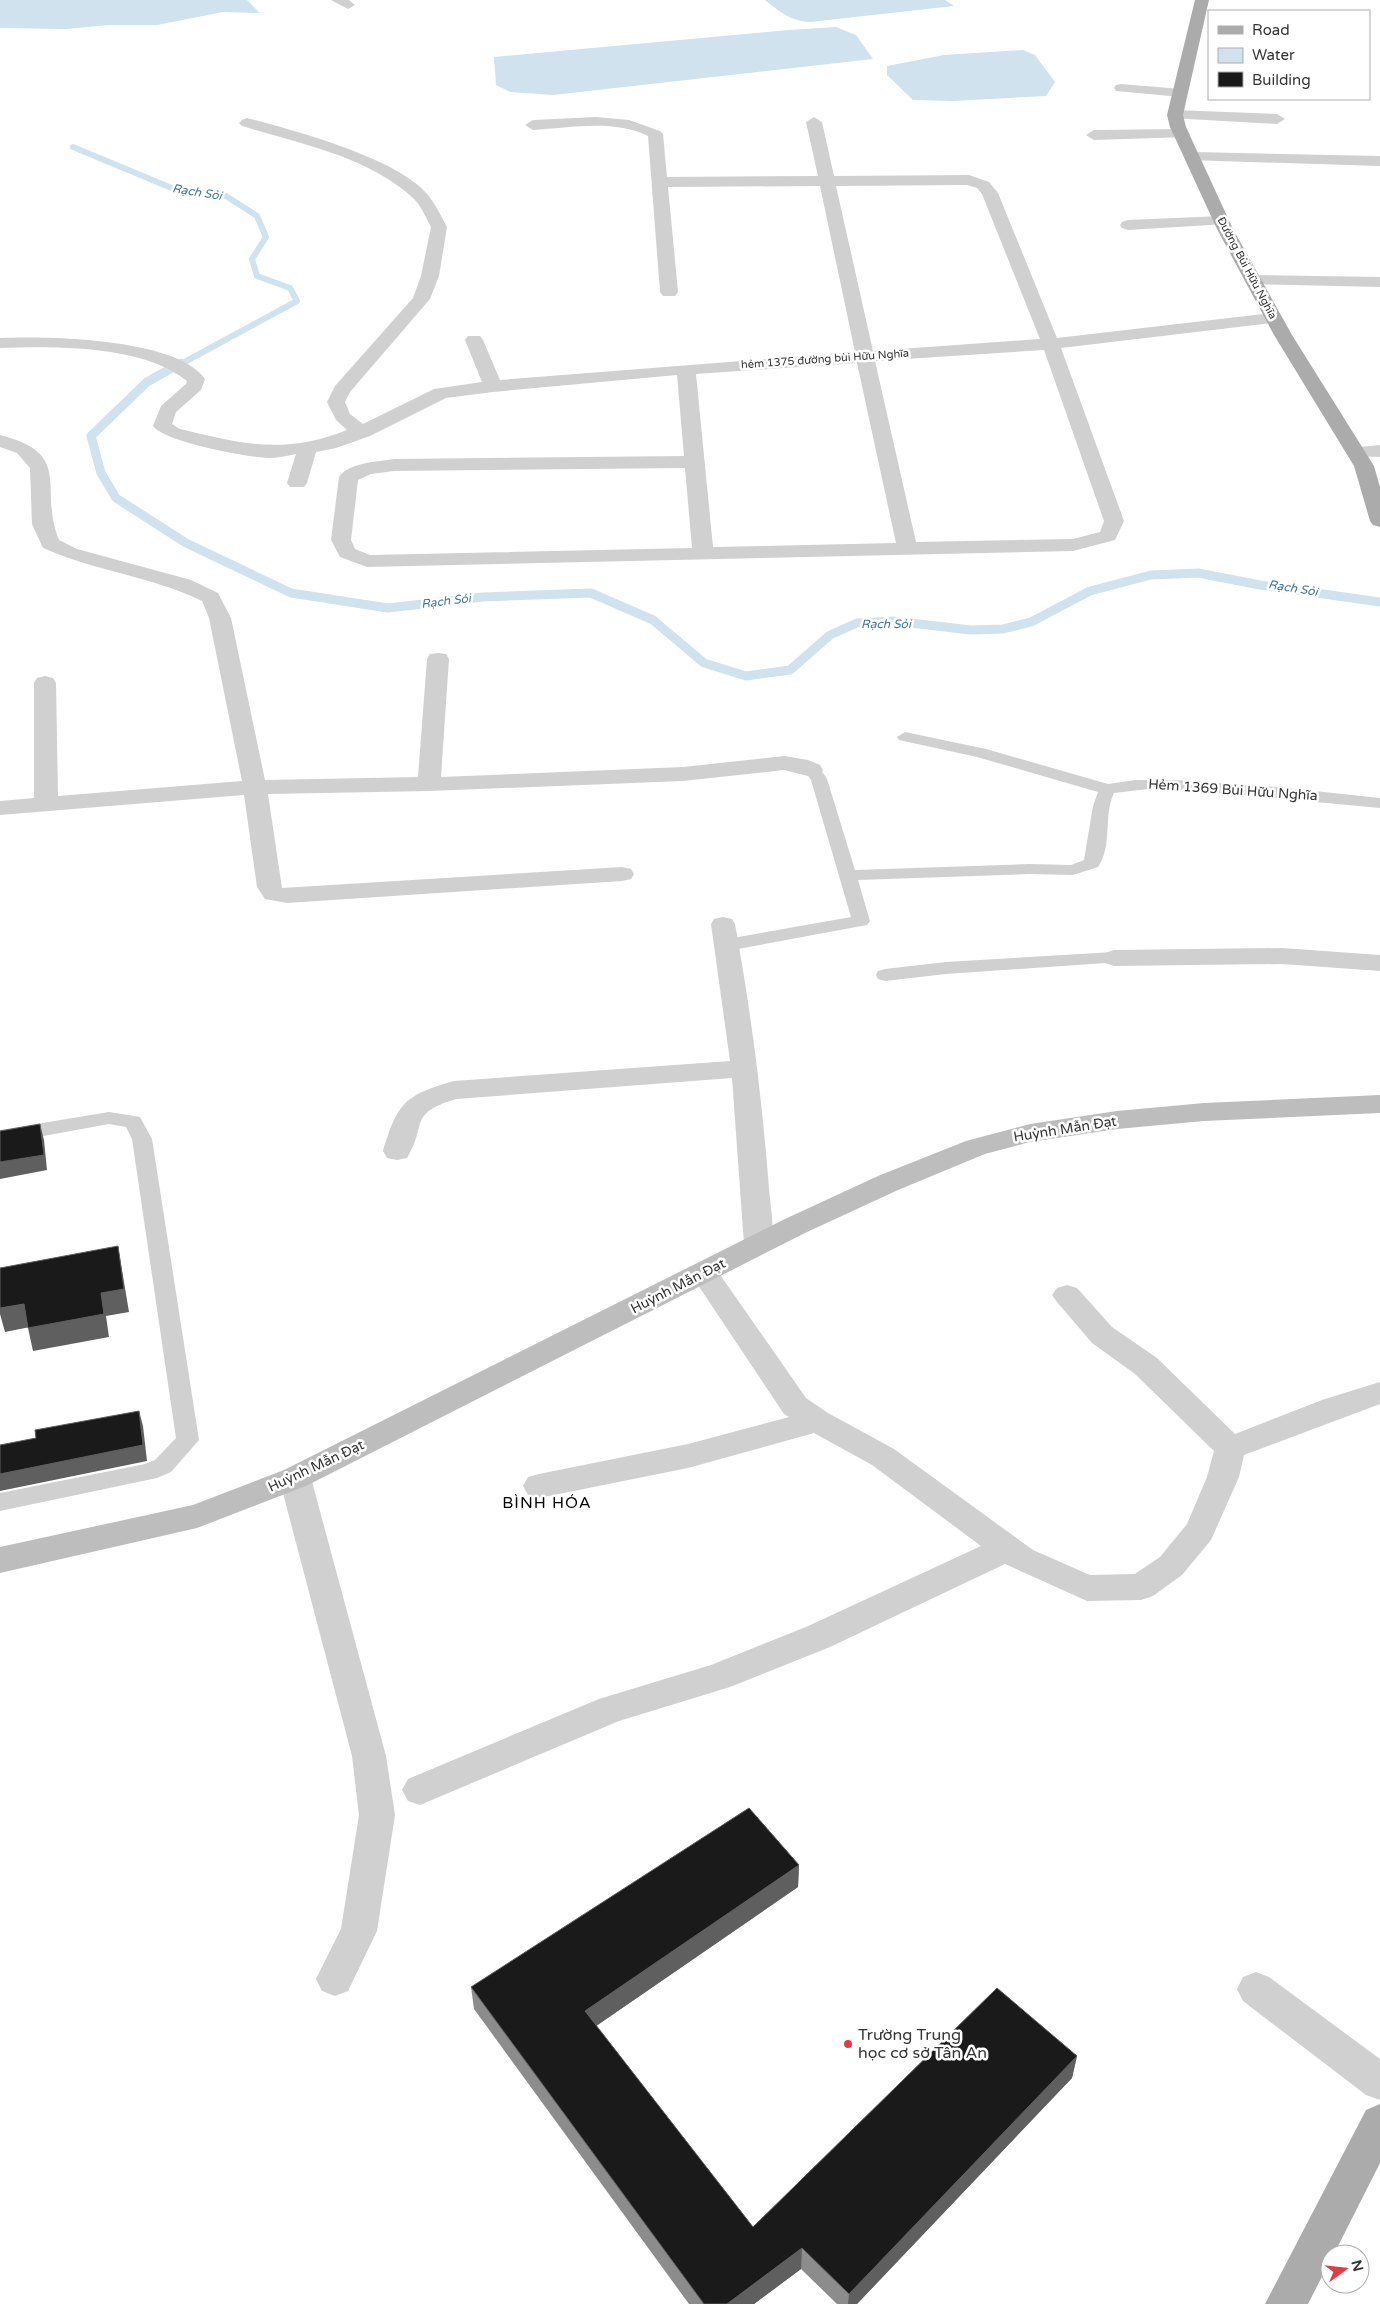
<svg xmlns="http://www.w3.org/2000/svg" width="1380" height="2304" viewBox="0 0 1380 2304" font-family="'Varela Round',sans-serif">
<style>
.water{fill:#cfe2ee}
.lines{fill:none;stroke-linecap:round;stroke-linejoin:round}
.stream-far1{stroke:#cfe2ee;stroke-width:6}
.stream{stroke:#cfe2ee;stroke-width:9}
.service{fill:#d0d0d0;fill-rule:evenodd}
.minor{fill:#d0d0d0;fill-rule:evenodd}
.secondary{fill:#bdbdbd;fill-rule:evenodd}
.primary{fill:#ababab;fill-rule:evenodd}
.wall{fill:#8c8c8c}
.shaded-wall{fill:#5f5f5f}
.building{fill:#1a1a1a;stroke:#5f5f5f}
.poi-dot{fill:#e63946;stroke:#fff;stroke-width:2}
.labels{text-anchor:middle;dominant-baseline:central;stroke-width:5;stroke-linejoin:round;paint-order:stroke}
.far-street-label{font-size:11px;fill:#333;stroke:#fff}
.far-water-label{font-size:12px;font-style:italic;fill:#3f7597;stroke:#fff}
.street-label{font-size:14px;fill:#333;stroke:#fff}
.quarter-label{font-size:16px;letter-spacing:1px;fill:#000;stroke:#fff}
.near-poi-label{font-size:16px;fill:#333;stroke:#fff;text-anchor:start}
</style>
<rect width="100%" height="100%" fill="#fff"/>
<path class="water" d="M0 0H247L260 13 223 12 157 25H110L66 29 0 28Z
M765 0H945L954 6 810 22C790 21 780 12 765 0Z
M836 27 856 35 873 59 553 95 510 92 496 85 494 57 788 30Z
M1023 50 1035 55 1055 82 1046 96 953 101 913 100 887 75V66L944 55Z"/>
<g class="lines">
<path class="stream-far1" d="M73 147 174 189 226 196 257 216 266 237 252 259 257 276 290 288 297 301 179 365"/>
<path class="stream" d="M181 363 147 382 91 436 101 473 116 498 186 543 291 593 388 608 483 597 591 593 653 620 704 663 746 676 790 670 830 635 857 623 893 621 971 630 1003 629 1031 622 1090 591 1151 575 1198 573 1260 585 1380 602"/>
<path class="service" d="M905 732 986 749 1108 784 1135 780H1175L1277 787 1380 798V808L1188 790 1148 789 1114 793C1103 815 1113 846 1098 867L1073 875 1029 874 858 880 870 921 867 925 727 951 721 949 718 945 721 941 727 939 851 917 811 780 804 770 806 766C818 764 821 770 827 779L855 870 1029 864 1071 865 1084 860 1093 806 1098 792 977 757 899 740 897 737Z
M1114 952 1120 954 1123 958 1120 962 946 974 885 981 878 979 876 975 878 971 885 969 946 962Z
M109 1112 140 1117 152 1139 199 1440 171 1472 157 1478 0 1511V1493L145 1464 155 1460 176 1438 132 1139 126 1127 109 1124 0 1144V1130Z"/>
<path class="minor" d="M331 0H349L355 5 348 9Z
M1121 84 1181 89 1188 93 1181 97 1116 91 1114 88 1116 85Z
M1175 110 1277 114 1285 119 1277 124 1170 118 1167 115Z
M596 117 629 120 660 131 663 134 667 177 818 176 806 122 814 117 822 122 834 176 969 175 989 182 998 193 1057 338 1273 313 1279 314 1282 318 1279 322 1273 323 1061 348 1124 521 1115 540 1073 551 367 567 340 557 331 540 339 477C350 462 377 462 394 459L684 456 677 375 493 392 446 398 370 436 336 448 316 452 307 483 304 487H290L287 483 296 454C287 456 277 458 268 458 247 457 164 442 153 426L161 406 186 384 187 381C143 345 55 346 0 348V338C47 336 177 338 205 379L201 390 176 412 172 424 180 429C243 444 284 455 347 430L336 420 327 402 335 386 413 298 421 276 431 227C426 218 421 205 413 198 367 156 300 144 242 126L239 123 242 120 247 118C293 130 397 158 427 194 435 203 441 216 447 227L439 276 430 299 350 392 345 402 350 414 363 424 434 389 482 382 465 340 468 336H480L483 340 500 380 855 352 820 186 668 187 678 292 675 296H663L660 292 648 136C614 119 570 128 533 130L525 125 533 120ZM967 185 977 188 982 194 1040 339 873 351 836 186ZM1044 350 1104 521 1100 532 1073 539 916 542 875 361ZM857 363 896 543 713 547 696 374ZM685 468 692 548 370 555 355 549 351 540 358 480 371 474 394 471Z
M1182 129 1187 131 1190 134 1187 137 1094 140 1086 135 1094 130Z
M1194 152 1380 156V166L1188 160 1186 157Z
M1221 216 1229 221 1227 224 1128 230 1122 228 1120 225 1122 222 1128 220Z
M1253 275 1380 277V287L1247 284 1244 280 1247 276Z
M0 435C75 454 38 488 59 540L77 549 191 580 218 593 231 618 265 780 418 777 427 659 430 654 438 653 446 654 449 659 441 777 683 767 784 756 808 760 820 765 823 770 820 775 812 777 784 770 683 781 429 791 268 794 282 888 622 867 631 869 634 874 631 879 622 881 287 903 265 899 257 887 244 795 0 815V801L34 798V683L37 678 45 676 53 678 56 683 58 796 242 781 209 618 202 601C151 576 94 571 43 548L32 524 30 468 17 453 0 447Z
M1380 445V457L1349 456 1346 452 1349 448Z
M723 917 732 919 735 924C751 1011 762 1099 769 1188 770 1206 777 1235 768 1251L758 1254 748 1251 744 1244 732 1078 456 1099C407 1114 428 1124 407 1158L397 1160 387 1158 383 1151C398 1102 405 1095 454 1081L730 1061 711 924 714 919Z
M1282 948 1380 955V971L1282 964 1114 966 1105 963 1101 958 1105 953 1114 950Z
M704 1263 714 1266 806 1398 828 1413 894 1449 1033 1550 1090 1575 1135 1574 1160 1557 1187 1524 1207 1477 1214 1451 1135 1374 1092 1343 1057 1302 1052 1295 1057 1288 1067 1285 1077 1288 1112 1327 1157 1358 1235 1434 1322 1400 1380 1382V1404L1244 1455 1239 1477 1211 1540 1182 1575 1153 1596 1141 1600 1087 1601 1005 1564 830 1647 730 1687 619 1721 420 1805 408 1801 402 1790 408 1779 599 1699 711 1665 806 1627 981 1546 872 1465 814 1433 688 1468 539 1498 528 1495 523 1486 528 1477 539 1474 688 1444 789 1417 784 1414 690 1273 694 1266Z
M295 1466 306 1470 311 1478 386 1756 395 1815 377 1931 348 1991 335 1996 322 1991 316 1979 341 1929 359 1815 352 1756 279 1478 284 1470Z
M1256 1972 1269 1977 1380 2059V2100L1366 2095 1243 2001 1237 1989 1243 1977Z"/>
<path class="secondary" d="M1380 1095V1113L1204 1121 1117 1129 1030 1142 985 1154 898 1190 805 1233 306 1486 197 1528 0 1573V1547L193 1505 284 1470 785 1219 878 1176 966 1141 1030 1124 1117 1111 1204 1103Z"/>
<path class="primary" d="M1195 0H1209L1183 115 1186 127 1233 229 1292 335 1374 466 1380 487V527L1373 525 1370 521 1354 466 1274 335 1217 229 1170 127 1167 115Z
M1380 2104V2163L1334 2254H1330V2261L1308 2304H1265L1366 2110Z"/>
</g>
<path class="wall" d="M799 1865 798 1887 596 2026 753 2227 1077 2056 1072 2078 857 2304H837L801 2269 754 2304H689L474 2009 471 1987Z"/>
<path class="shaded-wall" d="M40 1124 44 1140 47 1170 0 1179V1162Z
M118 1246 129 1312 106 1316 109 1337 33 1351 28 1328 101 1293Z
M24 1304 30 1327 5 1332 0 1314V1308Z
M139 1411 143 1426 147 1461 0 1491V1474Z
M799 1865 798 1887 586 2033 585 2011Z
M1077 2056 1072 2078 857 2304H848L849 2294Z
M802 2248 801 2269 754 2304H727Z"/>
<path class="building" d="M40 1124 44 1155 0 1162V1131Z
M118 1246 124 1289 101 1293 104 1314 28 1328 24 1304 0 1308V1268Z
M139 1411 143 1445 0 1474V1445L36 1438 35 1430Z
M749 1808 799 1865 585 2011 753 2227 997 1988 1077 2056 849 2294 802 2248 727 2304H704L471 1987Z"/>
<circle class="poi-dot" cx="848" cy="2044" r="5"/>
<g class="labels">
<g class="far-street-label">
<text transform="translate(1247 268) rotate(62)">Đường Bùi Hữu Nghĩa</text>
<text transform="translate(825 359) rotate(-4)">hẻm 1375 đường bùi Hữu Nghĩa</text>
</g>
<g class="far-water-label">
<text transform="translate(197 192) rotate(9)">Rạch Sỏi</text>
<text transform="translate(1293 588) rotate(9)">Rạch Sỏi</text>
<text transform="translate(446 601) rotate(-7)">Rạch Sỏi</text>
<text x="886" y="624">Rạch Sỏi</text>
</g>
<g class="street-label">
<text transform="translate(1233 790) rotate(4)">Hẻm 1369 Bùi Hữu Nghĩa</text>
<text transform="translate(1065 1129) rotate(-9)">Huỳnh Mẫn Đạt</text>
<text transform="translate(678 1286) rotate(-27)">Huỳnh Mẫn Đạt</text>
<text transform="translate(316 1466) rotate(-25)">Huỳnh Mẫn Đạt</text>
</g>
<g class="quarter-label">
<text x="547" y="1503">BÌNH HÓA</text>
</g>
<g class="near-poi-label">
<text x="858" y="2035">Trường Trung<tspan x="858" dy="18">học cơ sở Tân An</tspan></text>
</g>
</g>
<rect x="1208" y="10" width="162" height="90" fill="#ffffff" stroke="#adadad"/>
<rect x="1218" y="26" width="25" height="8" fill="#ababab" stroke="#adadad"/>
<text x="1252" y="35" font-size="15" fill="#333333">Road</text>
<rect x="1218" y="48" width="25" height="15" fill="#cfe2ee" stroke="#adadad"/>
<text x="1252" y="60" font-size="15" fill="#333333">Water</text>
<rect x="1218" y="72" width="25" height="15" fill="#1a1a1a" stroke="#adadad"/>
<text x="1252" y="85" font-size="15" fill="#333333">Building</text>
<g transform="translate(1345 2269) rotate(75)"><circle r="24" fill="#ffffff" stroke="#adadad"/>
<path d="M0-4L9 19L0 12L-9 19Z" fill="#e63946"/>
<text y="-8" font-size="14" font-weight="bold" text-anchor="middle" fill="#333333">N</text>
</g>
</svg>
